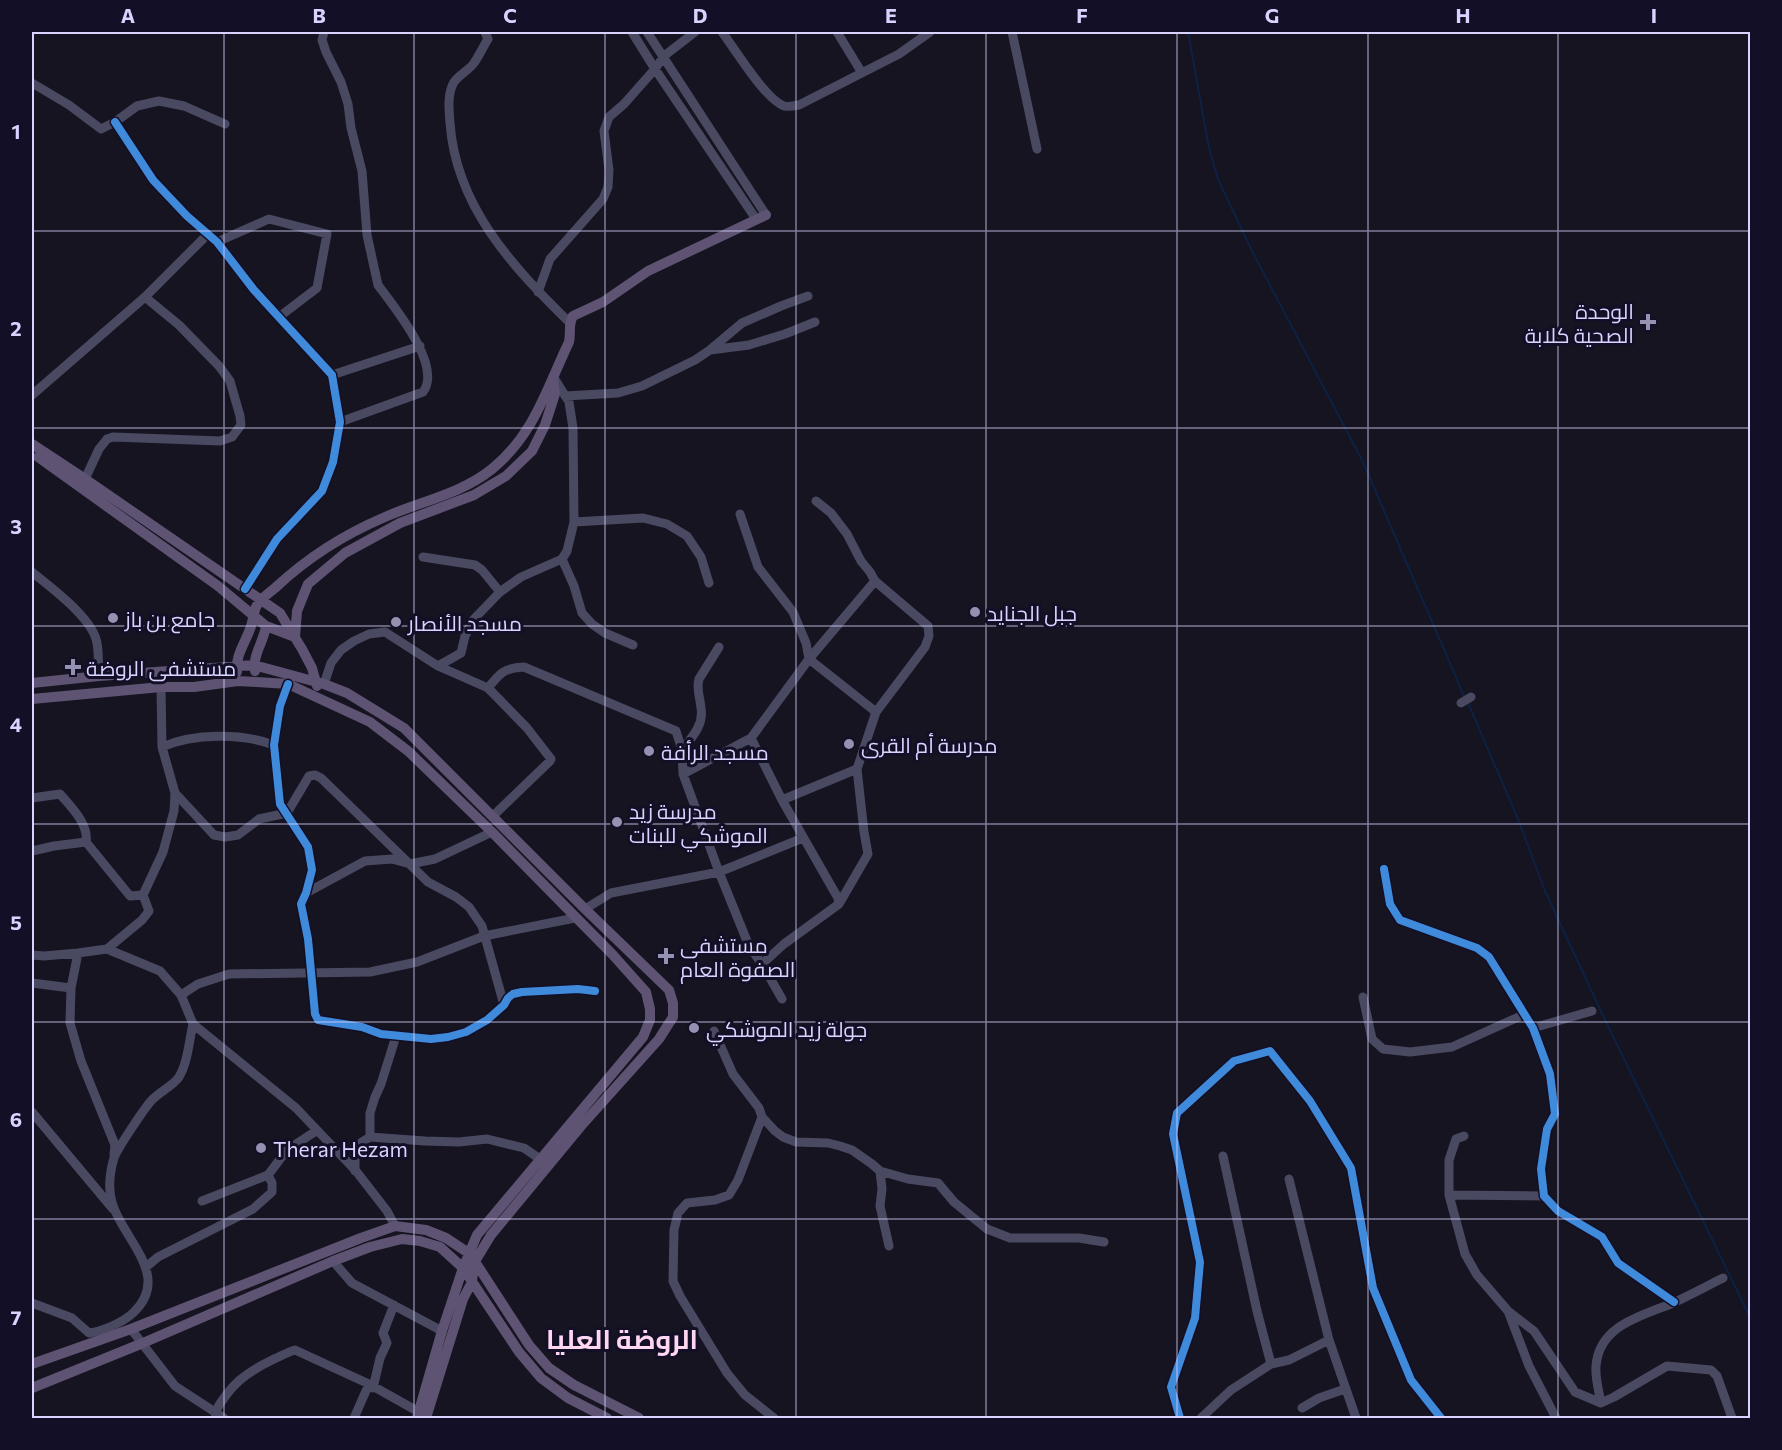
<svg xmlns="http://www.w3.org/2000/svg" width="1782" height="1450" viewBox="0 0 1782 1450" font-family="Commissioner,Cairo,sans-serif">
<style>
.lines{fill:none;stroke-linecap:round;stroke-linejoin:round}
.stream{stroke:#0d2144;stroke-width:2}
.minor{stroke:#4a4962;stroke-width:9}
.major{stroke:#5e5373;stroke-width:10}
.cycleway-casing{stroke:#130f26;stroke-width:11}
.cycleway{stroke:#408adc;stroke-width:8}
.grid{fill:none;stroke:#d9d4ff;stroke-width:1.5;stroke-opacity:0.55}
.poi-dot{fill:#9591b1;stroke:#130f26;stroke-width:2}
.labels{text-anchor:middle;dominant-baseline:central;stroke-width:6;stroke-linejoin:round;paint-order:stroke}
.poi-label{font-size:21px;fill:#d9d4ff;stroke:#130f26;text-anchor:start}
.district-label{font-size:27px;font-weight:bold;fill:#ffd6f0;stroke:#130f26}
.neatline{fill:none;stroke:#d9d4ff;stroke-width:2}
.grid-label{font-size:20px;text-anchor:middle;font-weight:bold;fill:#d9d4ff}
</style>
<rect width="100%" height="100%" fill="#161421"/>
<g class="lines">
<path class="stream" d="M1188 32 1209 148 1218 179 1251 249 1363 462 1465 698
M1468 703 1518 819 1545 891 1605 1020 1750 1317"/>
<path class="minor" d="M324 32 322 40 326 52 341 82 348 104 351 128 362 171 367 235 378 285C394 307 443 366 423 392L340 422
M485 32 488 39C483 47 479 56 474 63 469 70 459 75 454 82 447 94 449 110 450 123 456 207 513 267 570 323
M632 32 655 69 756 219
M647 32 766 215
M722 32C735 49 765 99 784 106 788 107 794 106 799 105L899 54 930 32
M837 32 862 73
M1012 32 1037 149
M32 83 69 105 101 129 115 122 137 106 159 101 184 106 225 124
M115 122 153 180 187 216 217 242 254 290 332 375 340 422 333 462 322 491 277 539 245 589
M217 242 269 219 327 234 317 288 279 317
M538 292 550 259 603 199 608 187 609 170 604 131 609 117 624 104 655 69 664 56 695 32
M711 349 742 323 781 306 808 296
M332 375 420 346
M32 395 145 297 208 234
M565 396 618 393 642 386 695 360 710 350 749 345 785 334 815 322
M85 479 99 449 107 439 113 437 220 441 232 437 241 425 240 416 230 381 219 366 179 325 145 297
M740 514 758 567 793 612 806 643 809 659 876 712
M574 522 643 518 667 524 687 536 701 557 709 583
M423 557 475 565 482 570 500 592
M562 559 574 586 582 613 592 624 605 633 633 645
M32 572C51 588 93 618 97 643 99 654 98 666 99 676
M438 666 461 653 465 636 473 620 500 592 521 577 562 559 567 551 574 522 573 428 569 402 553 376
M288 684 280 706 274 745 280 804 308 847 312 870 306 893 301 904 308 939 315 1014 318 1020 362 1027 381 1034 431 1039 448 1037 466 1032 487 1020 504 1005 508 998 513 994 522 992 578 989 595 991
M324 684 331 663 341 650 354 641 369 634 385 632 438 666 488 688 527 728 551 759 550 761 493 816
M488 688C500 673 504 668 524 667L676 731 682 750 683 774 719 872 749 946 762 964 782 999
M1461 703 1471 697
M751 738 782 800 838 898 839 904
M162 747C194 733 242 733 274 745
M682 750C692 737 704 725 701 708 700 697 696 689 699 679L719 647
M683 774 751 738 809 659 875 581
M175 793 214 835 225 837 238 835 259 819 287 813 309 776 315 775 321 778 428 882 456 897 469 907 482 926 504 1005
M32 798 60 794C71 807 89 824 86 842L130 896 143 895
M782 800 857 769
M32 851 54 846 86 842
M1384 869 1390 904 1400 920 1477 948 1489 957 1533 1028 1550 1074 1555 1114 1547 1129 1541 1169 1544 1196 1558 1211 1602 1237 1618 1263 1674 1302
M306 893 365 861 392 859 410 864 435 859 492 832
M585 909 611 893 719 872 803 838
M107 949 142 920 149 911 143 895 163 852 174 811 175 793 162 747 161 687
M78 953 71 988 70 1023 81 1061 115 1145 114 1154
M32 955 44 956 78 953 107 949 160 971 181 995 193 1024 296 1108 356 1171 387 1211 395 1226
M762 964 784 944 839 904 868 854 864 832 857 769 876 712 925 647 929 636 928 626 875 581 870 572 861 561 847 534 831 513 816 501
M32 983 71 988
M181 995 198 984 229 974 370 972 417 962 484 936 575 918
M1363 997 1372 1039 1383 1049 1410 1052 1452 1047 1523 1015
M1533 1028 1592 1011
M714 1031 733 1074 759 1108 762 1117 738 1180 729 1195 715 1200 687 1203 678 1213 674 1230 673 1281 680 1296 727 1373 745 1395 774 1418
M32 1112 113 1209
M762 1117 775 1131 783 1137 796 1142 828 1143 840 1146 852 1150 872 1164 880 1171 882 1189 880 1206 889 1246
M1464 1136 1456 1139 1449 1160V1195L1465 1254 1477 1275 1508 1311 1534 1331 1575 1392 1601 1403 1614 1397 1667 1366 1711 1370 1717 1376 1732 1418
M370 1137 425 1141 459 1142 487 1139 524 1148 540 1159
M1223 1156 1257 1311 1271 1364
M355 1171V1149L362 1142 370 1137V1113L375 1097 381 1084 396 1036
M880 1171 908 1179 938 1183 954 1202 987 1229 1010 1238H1079L1104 1242
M1289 1179 1329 1340 1356 1418
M1449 1195 1544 1196
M202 1201 268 1175
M333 1261 352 1283 442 1331
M146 1267 158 1257 253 1209 272 1192V1183L268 1175 287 1150 316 1131
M32 1303 72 1318 89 1333C103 1331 122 1323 133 1313 177 1272 111 1232 110 1190 109 1181 111 1167 114 1158 117 1149 144 1109 151 1101 159 1092 173 1086 179 1077 188 1062 189 1041 193 1024
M1508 1311 1529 1366 1556 1418
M131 1329 175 1386 224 1418
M373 1388 380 1358 387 1343 383 1333 394 1305
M1601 1403C1599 1392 1595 1378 1596 1366 1599 1325 1642 1316 1673 1303 1690 1295 1707 1286 1723 1278
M1302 1408 1319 1398 1345 1389
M216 1418 215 1412C231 1384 245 1373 274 1359 281 1356 288 1352 295 1350L369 1384 419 1412
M354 1418 369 1384
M1180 1418 1171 1387 1195 1318 1200 1262 1173 1134 1177 1113 1234 1061 1270 1051 1310 1101 1351 1168 1373 1288 1411 1380 1441 1418
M1201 1418 1231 1390 1271 1364 1289 1360 1329 1340"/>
<path class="major" d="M32 444 85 479 280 613 302 649 312 668 317 686
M38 457 218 586 266 626 295 637
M295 637 297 611 308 584 345 553 400 523 474 495 506 476 532 451 545 425 555 394 553 379
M255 671C252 656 264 641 266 626
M237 672C235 656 245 643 250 629 253 622 253 614 256 607 260 599 268 594 275 588 307 558 345 534 385 517 422 501 461 494 492 469 534 435 547 388 569 342 571 333 568 324 573 316L603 302 648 271 766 215
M32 683 99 676 254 665 324 684 347 693 404 728 585 909 669 990 673 1003V1017L659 1039 581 1126 491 1235 474 1263 472 1282 463 1299 426 1418
M32 699 161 687H194L238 681 257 682 288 684 370 722 408 751 492 832 613 955 646 992 650 1009V1020L643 1037 477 1235 463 1268 442 1331 417 1418
M32 1364 131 1329 361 1238 395 1226 426 1230 446 1238 470 1254 529 1345 549 1368 574 1385 639 1418
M32 1388 143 1343 333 1261 370 1247 402 1239 420 1241 440 1247 463 1268 519 1352 541 1378 568 1398 607 1418"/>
<g class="cycleway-casing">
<path id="cycleway" d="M115 122 153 180 187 216 217 242 254 290 332 375 340 422 333 462 322 491 277 539 245 589
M288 684 280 706 274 745 280 804 308 847 312 870 306 893 301 904 308 939 315 1014 318 1020 362 1027 381 1034 431 1039 448 1037 466 1032 487 1020 504 1005 508 998 513 994 522 992 578 989 595 991
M1384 869 1390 904 1400 920 1477 948 1489 957 1533 1028 1550 1074 1555 1114 1547 1129 1541 1169 1544 1196 1558 1211 1602 1237 1618 1263 1674 1302
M1180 1418 1171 1387 1195 1318 1200 1262 1173 1134 1177 1113 1234 1061 1270 1051 1310 1101 1351 1168 1373 1288 1411 1380 1441 1418"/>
</g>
<use href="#cycleway" class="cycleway"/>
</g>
<path class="grid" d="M224 32V1418M414 32V1418M605 32V1418M796 32V1418M986 32V1418M1177 32V1418M1368 32V1418M1558 32V1418M32 231H1750M32 428H1750M32 626H1750M32 824H1750M32 1022H1750M32 1219H1750"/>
<g class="poi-dot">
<path d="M1645 313h6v6h6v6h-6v6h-6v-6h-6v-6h6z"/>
<circle cx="975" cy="612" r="6"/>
<circle cx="113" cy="618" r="6"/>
<circle cx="396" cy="622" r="6"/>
<path d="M70 658h6v6h6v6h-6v6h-6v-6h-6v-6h6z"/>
<circle cx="849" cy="744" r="6"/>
<circle cx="649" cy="751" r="6"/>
<circle cx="617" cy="822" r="6"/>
<path d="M663 947h6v6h6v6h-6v6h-6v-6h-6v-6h6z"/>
<circle cx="694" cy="1028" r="6"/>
<circle cx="261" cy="1148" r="6"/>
</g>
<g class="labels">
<g class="poi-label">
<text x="1634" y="310" text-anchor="end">الوحدة<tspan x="1634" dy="24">الصحية كلابة</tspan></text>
<text x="987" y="612">جبل الجنايد</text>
<text x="125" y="618">جامع بن باز</text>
<text x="408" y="622">مسجد الأنصار</text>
<text x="86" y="667">مستشفى الروضة</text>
<text x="861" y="744">مدرسة أم القرى</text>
<text x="661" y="751">مسجد الرأفة</text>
<text x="629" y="810">مدرسة زيد<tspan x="629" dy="24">الموشكي للبنات</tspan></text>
<text x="680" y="944">مستشفى<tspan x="680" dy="24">الصفوة العام</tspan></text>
<text x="706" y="1028">جولة زيد الموشكي</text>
<text x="273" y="1148">Therar Hezam</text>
</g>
<g class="district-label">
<text x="622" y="1338">الروضة العليا</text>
</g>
</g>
<rect width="1782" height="1450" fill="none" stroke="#130f26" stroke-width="66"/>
<rect x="33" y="33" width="1716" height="1384" class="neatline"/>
<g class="grid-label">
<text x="128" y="23">A</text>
<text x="319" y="23">B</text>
<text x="510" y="23">C</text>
<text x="700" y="23">D</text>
<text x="891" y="23">E</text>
<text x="1082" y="23">F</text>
<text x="1272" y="23">G</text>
<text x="1463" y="23">H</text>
<text x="1654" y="23">I</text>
<text x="16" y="139">1</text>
<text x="16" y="336">2</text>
<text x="16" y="534">3</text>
<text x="16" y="732">4</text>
<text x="16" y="930">5</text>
<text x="16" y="1127">6</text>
<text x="16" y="1325">7</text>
</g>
</svg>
